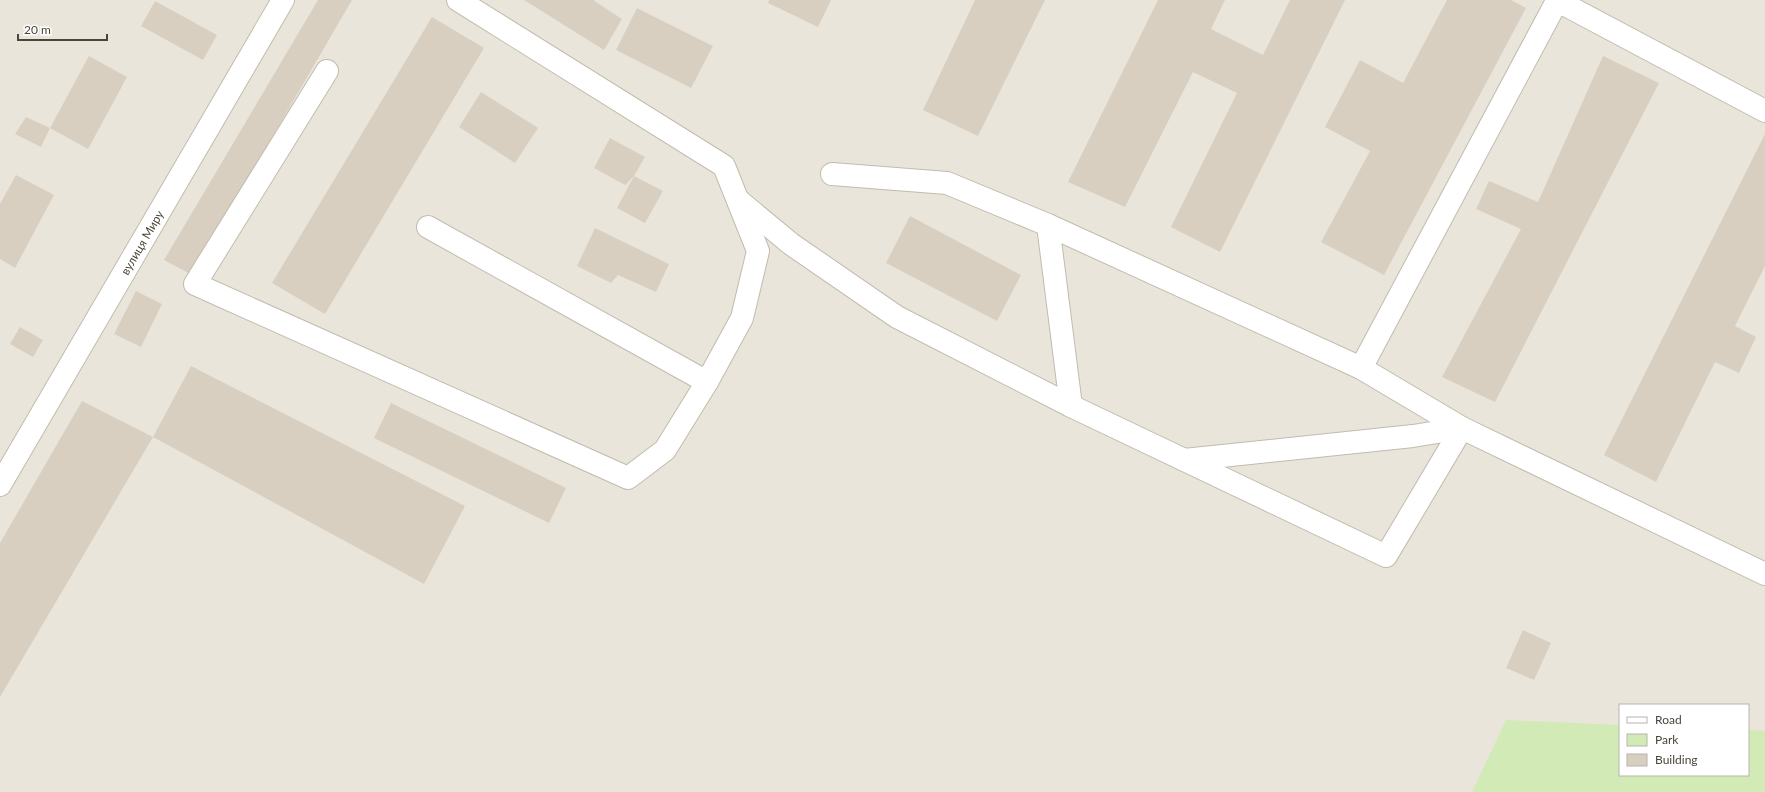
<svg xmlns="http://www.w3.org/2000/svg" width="1765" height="792" viewBox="0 0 1765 792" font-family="Lato,sans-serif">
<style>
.residential{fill:#eae5da;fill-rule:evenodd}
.green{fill:#d2eab5}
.building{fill:#d8cfc1}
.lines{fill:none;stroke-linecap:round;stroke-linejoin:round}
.minor-casing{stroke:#c2bbae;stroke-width:24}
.minor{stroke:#fff;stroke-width:22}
.labels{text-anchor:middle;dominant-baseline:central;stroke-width:3;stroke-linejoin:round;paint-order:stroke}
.street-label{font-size:12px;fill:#4b4439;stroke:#fff}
</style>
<rect width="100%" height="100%" fill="#f6f3ec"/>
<path class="residential" d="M0 0H1765V792H0ZM1620 705H1748V775H1620Z"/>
<path class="green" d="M1506 720 1620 725V775H1748V730L1765 731V792H1472Z"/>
<path class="building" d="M318 0H352L192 275 164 260Z
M524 0H593L622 19 604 50Z
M769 0H831L818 27 768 3Z
M975 0H1045L978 136 923 110Z
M1158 0H1225L1211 29 1263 55 1290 0H1345L1220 252 1171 227 1237 93 1193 72 1125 207 1068 182Z
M1447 0H1511L1526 8 1384 275 1321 242 1370 151 1325 127 1360 60 1403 83Z
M155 1 217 35 203 60 141 26Z
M637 8 713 46 691 88 616 50Z
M432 17 484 48 325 314 272 283Z
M89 56 127 77 88 149 50 128 41 147 15 134 26 117 50 128Z
M1603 56 1659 83 1495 402 1442 377 1521 229 1476 209 1489 181 1538 202Z
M481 92 538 128 515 163 459 127Z
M1765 134V266L1735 326 1756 337 1739 373 1715 362 1656 482 1604 455Z
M610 138 645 157 634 176 625 185 594 168Z
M16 175 54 195 15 268 0 259V204Z
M634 176 663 191 645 223 617 208Z
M910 216 1021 275 997 321 886 263Z
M595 228 669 264 656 292 618 275 611 283 577 266Z
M136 291 162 304 141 347 114 334Z
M20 327 43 340 33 357 10 344Z
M191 366 465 506 424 584 153 437Z
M82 401 153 437 0 697V543Z
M391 403 566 488 549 523 374 438Z
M1523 630 1551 643 1534 680 1506 668Z"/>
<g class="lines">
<g class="minor-casing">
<g id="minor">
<path d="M1556 0 1765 111"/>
<path d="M327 71 195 284 628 478 665 450 707 382"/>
<path d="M832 174 947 183 1048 225"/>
<path d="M738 200 791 244 897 317 1071 406 1386 556 1462 428 1765 574"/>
<path d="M428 227 707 382 742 318 758 251 724 166 458 0"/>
<path d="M1361 368 1462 428"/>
<path d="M1071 406 1048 225 1361 368 1557 1"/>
<path d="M1184 460 1413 436 1462 428"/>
<path id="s1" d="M0 485 283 0"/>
</g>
</g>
<use href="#minor" class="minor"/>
</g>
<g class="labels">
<g class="street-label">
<text stroke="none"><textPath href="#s1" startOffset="281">вулиця Миру</textPath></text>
</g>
</g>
<rect x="1619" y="704" width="130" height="72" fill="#ffffff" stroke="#b7b4b0"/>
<rect x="1627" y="717" width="20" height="6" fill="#ffffff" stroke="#b7b4b0"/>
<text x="1655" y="724" font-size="12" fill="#4b4439">Road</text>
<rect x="1627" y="734" width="20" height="12" fill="#d2eab5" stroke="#b7b4b0"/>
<text x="1655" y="744" font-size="12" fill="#4b4439">Park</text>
<rect x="1627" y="754" width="20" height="12" fill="#d8cfc1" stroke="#b7b4b0"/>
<text x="1655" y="764" font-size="12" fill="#4b4439">Building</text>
<path d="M18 34v6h89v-6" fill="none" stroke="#4b4439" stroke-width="2"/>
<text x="24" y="34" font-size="12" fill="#4b4439" stroke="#ffffff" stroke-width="3" paint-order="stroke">20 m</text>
</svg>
